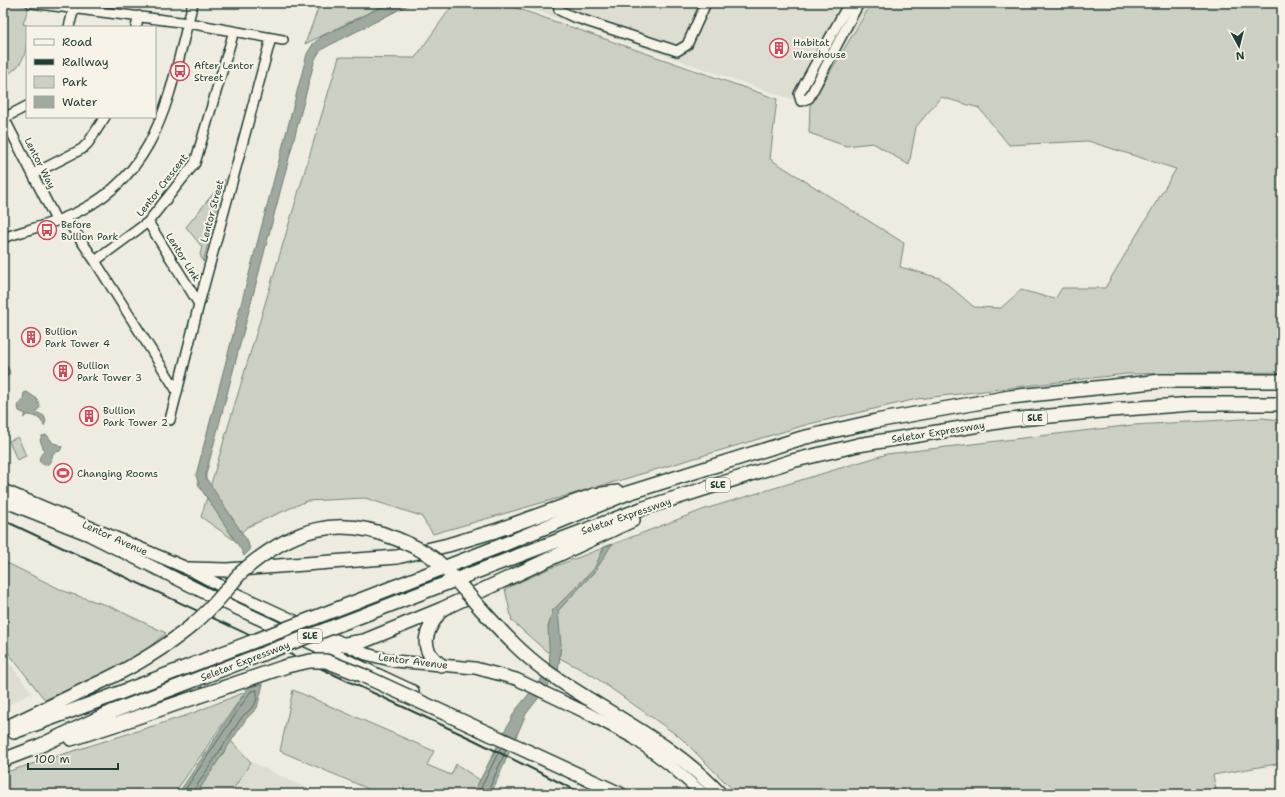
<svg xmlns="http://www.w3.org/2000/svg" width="1285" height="797" viewBox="0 0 1285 797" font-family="'Shantell Sans',sans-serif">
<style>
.built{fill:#ddddd2}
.green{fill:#cccfc4;stroke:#76867c}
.water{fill:#9fa99f;stroke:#6c7e74}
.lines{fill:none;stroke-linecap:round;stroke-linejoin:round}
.shore{stroke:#52685f;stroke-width:1}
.minor-casing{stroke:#1f3d34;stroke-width:12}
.major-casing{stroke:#1f3d34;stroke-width:14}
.highway-casing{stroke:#1f3d34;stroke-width:16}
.minor{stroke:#f7f3e8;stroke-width:9}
.major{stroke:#f7f3e8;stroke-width:11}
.highway{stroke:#f7f3e8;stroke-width:13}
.rail{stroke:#1f3d34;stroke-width:2}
.highway-bridge-casing{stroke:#1f3d34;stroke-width:16;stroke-linecap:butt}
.highway-bridge{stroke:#f7f3e8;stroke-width:13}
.labels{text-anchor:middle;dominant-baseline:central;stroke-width:4;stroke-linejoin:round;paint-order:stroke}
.shield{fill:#f7f3e8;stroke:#60746a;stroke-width:1}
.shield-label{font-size:9px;font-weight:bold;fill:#1f3d34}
.poi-label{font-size:10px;fill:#1f3d34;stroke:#f7f3e8;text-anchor:start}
.street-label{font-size:10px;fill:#1f3d34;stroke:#f7f3e8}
</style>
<rect width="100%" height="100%" fill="#eeece1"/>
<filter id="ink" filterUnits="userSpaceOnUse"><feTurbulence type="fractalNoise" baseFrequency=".025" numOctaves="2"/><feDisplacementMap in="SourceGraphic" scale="8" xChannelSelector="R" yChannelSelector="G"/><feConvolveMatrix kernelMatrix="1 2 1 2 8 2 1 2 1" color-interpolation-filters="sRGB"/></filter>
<g filter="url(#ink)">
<path class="built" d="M513 3H871L808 105Z
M3 654 32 693 3 707Z
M251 762 319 794H230Z"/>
<path class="green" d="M3 3 29 6 23 24 32 27H27C27 51 26 65 3 77Z
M320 3H388L305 44Z
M454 3H502L777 99 770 159 904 243 900 267 940 278 974 307 1001 308 1021 290 1055 299 1062 288H1105L1176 169 1088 141 1009 145 979 108 941 97 916 127 909 165 873 143 846 146 809 133 810 105 872 3H1282V372L1126 374 917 399 809 424 611 483 433 534 421 516 365 498 307 501 247 527 234 540 201 517 339 57 415 58Z
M225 179 203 262 200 254 202 247 186 227Z
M1262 418 1282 420V763L1213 775 1217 794H737L681 738 592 675 546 651 512 621 505 589 548 569 705 509 887 454 1133 425Z
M18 437 26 456 17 460 9 441Z
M60 466 69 471 65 479 56 475Z
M3 561 66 592 109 606 166 633 136 658 45 700 3 646Z
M293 690 434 751 427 765 451 775 456 764 480 780 474 794H380L280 751Z
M245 692 174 794H3V773L188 715Z
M231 741 251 762 230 794H196Z"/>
<path class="water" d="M390 3H412L326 47 320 51 315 59 206 474V478L248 542 250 550 244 556 242 551 199 486 196 475 307 54 313 44 321 37Z
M3 365 8 367 10 373 7 377 3 378Z
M27 392 37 399 40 407 36 412 44 416 46 421 44 426C41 418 35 415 27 415L23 418 26 414 19 411 18 405 23 399 24 393Z
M47 435 53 443 60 445 62 447 60 451 53 453 51 462 46 465C35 463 40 456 44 450L40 440 42 436Z
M612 544 596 570 558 611 561 645 558 673 526 714 491 794H473L515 711 550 668 548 627 553 610 594 569 604 547Z
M263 684 257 708 246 719 196 794H178L249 687Z"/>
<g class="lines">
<path class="shore" d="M182 794 251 691 257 690V698L254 706 242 717 194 790 193 794
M478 794 501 747
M487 794 506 750"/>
<g class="minor-casing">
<path id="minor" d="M31 3 188 23 283 40
M558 3 559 10 571 16 677 51 687 45 706 3
M849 3 799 94 801 101 809 98 859 3
M69 27 74 8
M136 27 139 16
M3 116 56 220
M4 118 27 106
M33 174 82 149 88 143 105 117
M65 217 95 261 177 391
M148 222 199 304
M3 238C23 231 44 226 64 218 162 179 169 91 193 3
M95 261 148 222 195 163 234 31
M170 420 199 304 271 38"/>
</g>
<g class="major-casing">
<path id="major" d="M3 490 189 569 234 593 366 654 394 661 475 668 516 679 591 715 634 738 670 765 703 794
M3 501 89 535 227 604 413 691"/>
</g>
<g class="highway-casing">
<path id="highway" d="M500 546 628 493 802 438 876 421 1010 397 1162 381H1282
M507 560 644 508 792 461 858 445 1010 420 1111 410 1193 404H1282
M189 569 227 570 397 557 448 545 495 531 594 495 618 492
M482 610C502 632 522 654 546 671 603 712 671 741 720 794
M320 648 364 641 442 609 633 520
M441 665C416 648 427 628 442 609
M3 729 105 680
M14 732 109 697
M490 734 620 794
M71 739 120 723
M3 760 37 747 114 711"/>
</g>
<use href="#minor" class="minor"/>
<use href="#major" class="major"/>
<use href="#highway" class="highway"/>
<path class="rail" d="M3 520 474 740 583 794"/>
<g class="highway-bridge-casing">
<path id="highway-bridge" d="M105 680C136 665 163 649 190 627 202 617 214 605 224 593 231 586 236 576 244 570 292 529 337 514 397 539 411 545 425 551 437 561 453 575 467 594 482 610
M109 697 500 546
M114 711 507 560
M120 723 287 666 310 661H326L362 675 490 734"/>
</g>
<use href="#highway-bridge" class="highway-bridge"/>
</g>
</g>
<defs>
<g id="building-ring" transform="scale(1)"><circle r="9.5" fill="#f7f3e8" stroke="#d1495b" stroke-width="1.5"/><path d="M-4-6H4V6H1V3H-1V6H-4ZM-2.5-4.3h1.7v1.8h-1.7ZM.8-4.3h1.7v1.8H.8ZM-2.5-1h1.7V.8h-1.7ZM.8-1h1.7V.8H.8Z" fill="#d1495b"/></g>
<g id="bus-ring" transform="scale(1)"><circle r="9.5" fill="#f7f3e8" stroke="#d1495b" stroke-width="1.5"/><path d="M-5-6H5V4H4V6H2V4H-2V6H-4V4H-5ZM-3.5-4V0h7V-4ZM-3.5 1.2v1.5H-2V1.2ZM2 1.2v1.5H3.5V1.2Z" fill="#d1495b"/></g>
<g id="stadium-ring" transform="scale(1)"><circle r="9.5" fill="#f7f3e8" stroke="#d1495b" stroke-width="1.5"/><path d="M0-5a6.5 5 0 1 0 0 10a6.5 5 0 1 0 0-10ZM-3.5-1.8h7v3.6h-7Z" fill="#d1495b"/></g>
</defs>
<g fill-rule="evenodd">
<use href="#building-ring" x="779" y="48"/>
<use href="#bus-ring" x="180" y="71"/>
<use href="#bus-ring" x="47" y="230"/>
<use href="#building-ring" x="31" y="337"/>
<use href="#building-ring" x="63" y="371"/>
<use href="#building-ring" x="89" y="416"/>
<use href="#stadium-ring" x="63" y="473"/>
</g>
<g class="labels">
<g class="shield">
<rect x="1023" y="411" width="24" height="14" rx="3"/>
<rect x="706" y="478" width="24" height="14" rx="3"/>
<rect x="298" y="629" width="24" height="14" rx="3"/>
</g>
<g class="shield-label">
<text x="1035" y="418">SLE</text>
<text x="718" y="485">SLE</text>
<text x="310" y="636">SLE</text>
</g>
<g class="poi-label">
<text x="793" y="42">Habitat<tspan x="793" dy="12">Warehouse</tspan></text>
<text x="194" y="65">After Lentor<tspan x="194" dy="12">Street</tspan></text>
<text x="61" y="224">Before<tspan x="61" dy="12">Bullion Park</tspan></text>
<text x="45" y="331">Bullion<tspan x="45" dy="12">Park Tower 4</tspan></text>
<text x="77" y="365">Bullion<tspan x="77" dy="12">Park Tower 3</tspan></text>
<text x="103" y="410">Bullion<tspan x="103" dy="12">Park Tower 2</tspan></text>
<text x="77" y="473">Changing Rooms</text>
</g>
<g class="street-label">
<text transform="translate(40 163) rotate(63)">Lentor Way</text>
<text transform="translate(162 185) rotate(-52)">Lentor Crescent</text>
<text transform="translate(212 211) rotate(-75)">Lentor Street</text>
<text transform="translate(183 257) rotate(58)">Lentor Link</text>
<text transform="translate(938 432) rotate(-9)">Seletar Expressway</text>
<text transform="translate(626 516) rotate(-19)">Seletar Expressway</text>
<text transform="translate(115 538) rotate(24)">Lentor Avenue</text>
<text transform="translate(245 661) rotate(-21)">Seletar Expressway</text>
<text transform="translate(413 661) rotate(7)">Lentor Avenue</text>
</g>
</g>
<rect width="1285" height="797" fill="none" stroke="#f7f3e8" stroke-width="16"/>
<rect x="8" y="8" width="1269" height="781" fill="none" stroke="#1f3d34" stroke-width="1.5" filter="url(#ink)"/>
<rect x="26" y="26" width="130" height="92" fill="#f7f3e8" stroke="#a1aaa0"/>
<rect x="34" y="39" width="20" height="6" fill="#f7f3e8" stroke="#a1aaa0"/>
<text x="62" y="46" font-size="12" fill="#1f3d34">Road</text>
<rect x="34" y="59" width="20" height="6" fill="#1f3d34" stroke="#a1aaa0"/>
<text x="62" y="66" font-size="12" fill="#1f3d34">Railway</text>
<rect x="34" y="76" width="20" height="12" fill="#cccfc4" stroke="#a1aaa0"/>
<text x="62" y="86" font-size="12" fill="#1f3d34">Park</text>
<rect x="34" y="96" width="20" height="12" fill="#9fa99f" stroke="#a1aaa0"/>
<text x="62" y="106" font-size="12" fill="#1f3d34">Water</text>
<g transform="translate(1239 46) rotate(173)" stroke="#f7f3e8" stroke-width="3" paint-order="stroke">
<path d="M0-3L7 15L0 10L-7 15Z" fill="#1f3d34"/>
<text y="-6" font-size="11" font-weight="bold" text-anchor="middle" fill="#1f3d34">N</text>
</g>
<path d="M28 763v6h90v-6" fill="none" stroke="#1f3d34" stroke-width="2"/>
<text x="34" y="763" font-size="12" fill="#1f3d34" stroke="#f7f3e8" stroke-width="3" paint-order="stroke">100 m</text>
</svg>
